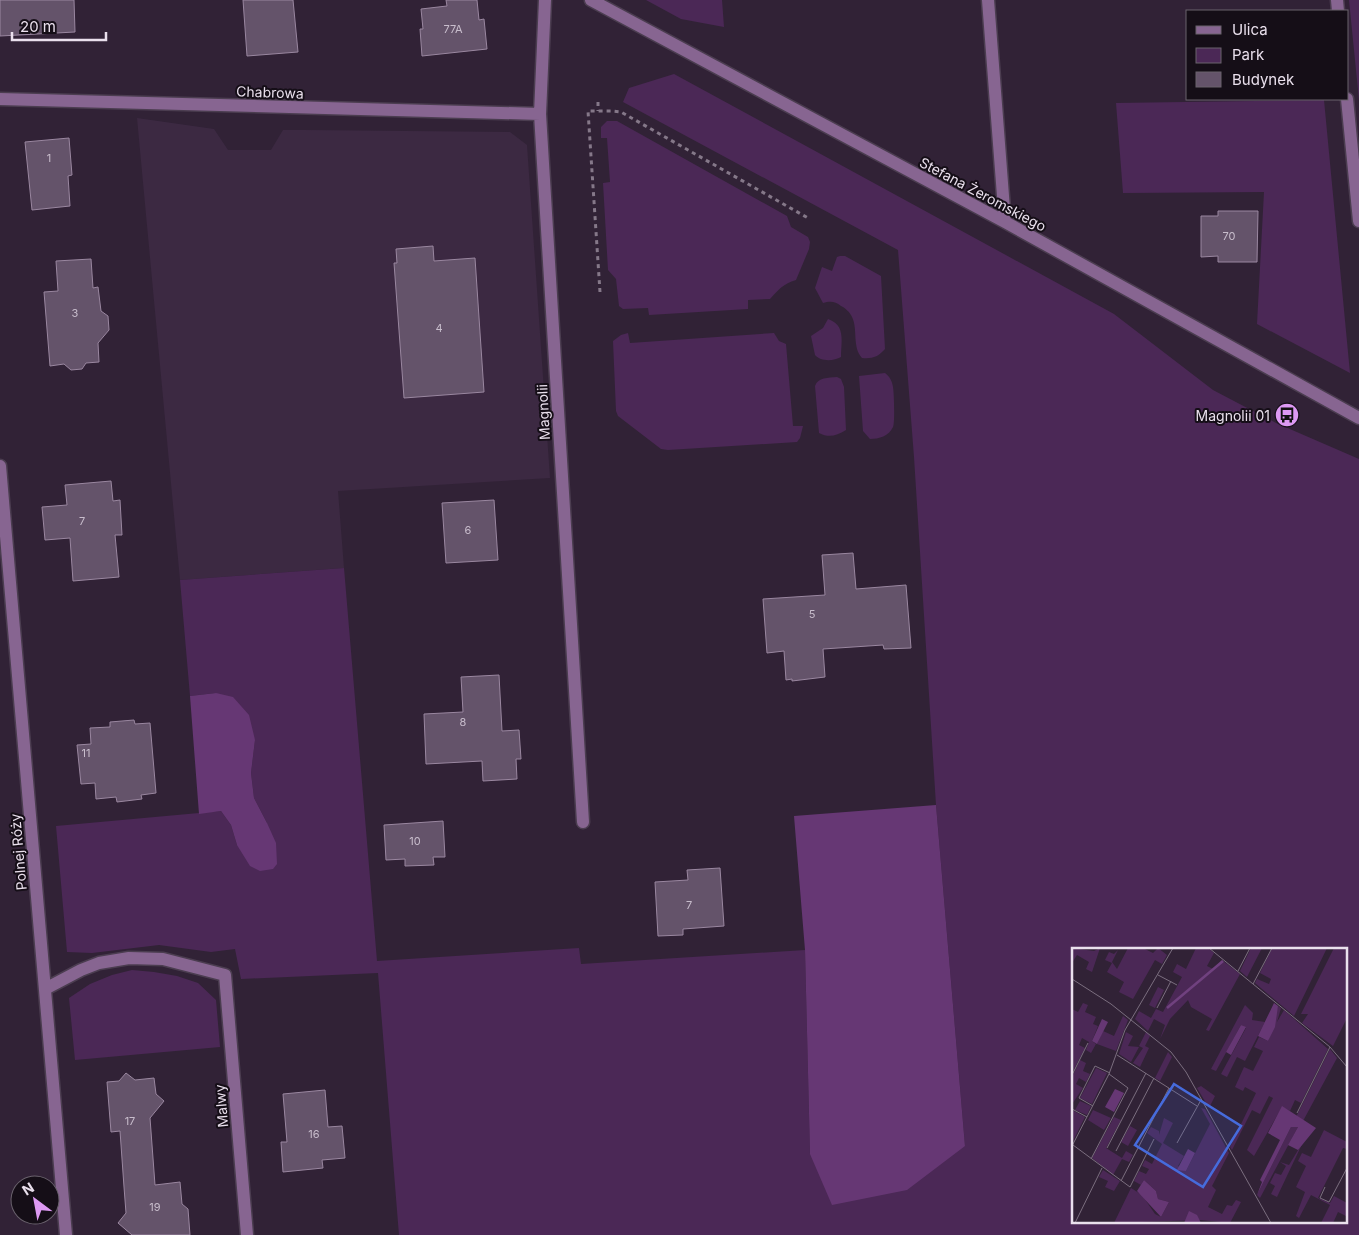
<svg xmlns="http://www.w3.org/2000/svg" width="1359" height="1235" viewBox="0 0 1359 1235" font-family="Inter,sans-serif">
<style>
.built{fill:#3c2942}
.green{fill:#4b2856;fill-rule:evenodd}
.forest{fill:#663774}
.building{fill:#64536a;stroke:#9a87a0}
.lines{fill:none;stroke-linecap:round;stroke-linejoin:round}
.minor-casing{stroke:#4b3d50;stroke-width:15}
.path{stroke:#857889;stroke-width:3;stroke-dasharray:4 4;stroke-linecap:butt}
.minor{stroke:#876591;stroke-width:12}
.labels{text-anchor:middle;dominant-baseline:central;stroke-width:4;stroke-linejoin:round;paint-order:stroke}
.number-label{font-size:11px;fill:#c8bdcc}
.street-label{font-size:14px;fill:#eae0ed;stroke:#150e17}
.poi-label{font-size:14px;fill:#eae0ed;stroke:#150e17;text-anchor:end}
.inset-river{fill:none;stroke:#70417f;stroke-width:2.5}
.inset-road{fill:none;stroke:#7b6e7f;stroke-width:1}
.view{fill:#466bdc;fill-opacity:0.15;stroke:#466bdc;stroke-width:2.5}
.inset-edge{fill:none;stroke:#eae0ed;stroke-width:2.5}
</style>
<rect width="100%" height="100%" fill="#312236"/>
<path class="built" d="M137 118 214 129 228 150H271L283 130H306L510 132 527 145 550 478 338 491 344 568 180 580Z"/>
<path class="green" d="M646 0H722L724 27 681 19Z
M1349 0H1359V100Z
M674 74 1114 314 1213 390 1276 423 1359 459V1235H399L378 973 241 979 235 949 211 952 159 945 92 953 67 952 56 826 221 811 231 825 237 845 267 823 254 798 251 773 255 740 216 693 190 696 180 580 344 568 377 961 579 948 581 964 805 950 810 1154 965 1146 936 805 914 457 898 250 623 102 629 88ZM1073 949H1345V1221H1073Z
M1324 100 1350 373 1257 324 1264 192 1123 193 1116 103Z
M607 121H617L787 216 791 227 808 237 810 242 809 249 796 280C783 284 779 289 770 299L748 300V309L649 315 648 308 623 309 619 306 616 279 608 270 603 183 610 182 607 138H601V127Z
M840 256H845L881 276 885 349C878 357 872 359 862 358 852 347 858 329 852 317 850 312 845 308 841 306 835 301 830 301 823 303L815 288 822 267 832 271 837 257Z
M828 319C846 325 841 341 841 357 834 361 821 362 815 355L811 336 823 328Z
M628 333 630 343 774 333 779 341 786 344 793 426H803L800 438 797 442 668 450 661 449 618 416 616 411 613 341 621 335Z
M885 373C890 377 892 381 893 387 894 392 895 423 893 427 889 436 879 439 870 439L863 431 859 376Z
M837 377 841 379 844 387 846 430C836 436 829 438 819 433L815 386C818 377 828 378 837 377Z
M132 970 154 972 177 976 198 983 216 1000 220 1047 75 1060 69 998 90 984 112 975Z"/>
<path class="forest" d="M216 693 233 697 249 715 255 740 251 773 254 798 267 823 276 843 277 864 273 869 260 871 250 866 237 845 231 825 221 811 199 814 190 696Z
M936 805 965 1146 907 1190 832 1205 810 1154 805 950 794 816Z"/>
<path class="building" d="M0 0H74L75 32 0 36Z
M243 0H293L298 52 247 56Z
M446 0H477L479 20 484 19 487 49 422 56 420 29H423L421 9 447 6Z
M69 138 72 175 68 176 70 206 32 210 25 142Z
M1218 211H1258L1257 262H1218V256L1201 257V216H1218Z
M433 246 434 261 475 258 484 392 404 398 394 263H397L396 249Z
M91 259 93 288 98 287 101 311 108 316 109 330 98 343 99 362 86 363 82 369 71 370 64 364 50 366 44 292 58 291 56 261Z
M111 481 113 501 120 500 122 535H115L119 577 73 581 70 538 45 540 42 507 67 505 65 485Z
M494 500 498 560 446 563 442 503Z
M853 553 856 589 906 585 911 648 884 649 883 645 823 649 825 677 792 681V679L786 680 784 651 767 653 763 599 825 595 822 555Z
M499 675 502 731 519 730 521 759H516L517 779 483 781 482 761 426 764 424 714 463 712 461 677Z
M134 720 135 724 150 723 156 793 141 795 142 799 117 802 116 797 96 799 95 783 81 784 77 745 91 744 90 728 110 727V722Z
M443 821 445 857H433L434 865 405 866V859L386 860 384 825Z
M720 868 724 926 683 929V935L658 936 655 882 688 880 687 870Z
M126 1073 135 1080 154 1078 156 1094 164 1101 150 1118 155 1185 180 1182 182 1204 188 1209 190 1235H132L118 1223 126 1213 124 1187 120 1131 111 1132 107 1082 119 1081Z
M325 1090 328 1127 342 1126 345 1158 322 1160 323 1168 283 1172 281 1142H287L283 1094Z"/>
<g class="lines">
<g class="minor-casing">
<path id="minor" d="M545 0 540 114 583 822
M591 0 1005 222 1359 418
M988 0 1005 222
M1337 0 1338 11
M0 99 540 114
M1347 99 1359 221
M0 466 66 1235
M45 989 81 970 99 963 129 958 163 959 225 975 247 1235"/>
</g>
<path class="path" d="M598 102V111
M600 292 588 111H611L621 112 808 218"/>
<use href="#minor" class="minor"/>
</g>
<defs>
<g id="bus-disc" transform="scale(1.25)"><circle r="9.5" fill="#dd99f3" stroke="#150e17"/><path d="M-5-6H5V4H4V6H2V4H-2V6H-4V4H-5ZM-3.5-4V0h7V-4ZM-3.5 1.2v1.5H-2V1.2ZM2 1.2v1.5H3.5V1.2Z" fill="#111"/></g>
</defs>
<g fill-rule="evenodd">
<use href="#bus-disc" x="1287" y="415"/>
</g>
<g class="labels">
<g class="number-label">
<text x="453" y="29">77A</text>
<text x="49" y="158">1</text>
<text x="1229" y="236">70</text>
<text x="75" y="313">3</text>
<text x="439" y="328">4</text>
<text x="82" y="521">7</text>
<text x="468" y="530">6</text>
<text x="812" y="614">5</text>
<text x="463" y="722">8</text>
<text x="86" y="753">11</text>
<text x="415" y="841">10</text>
<text x="689" y="905">7</text>
<text x="130" y="1121">17</text>
<text x="314" y="1134">16</text>
<text x="155" y="1207">19</text>
</g>
<g class="street-label">
<text transform="translate(270 92) rotate(2)">Chabrowa</text>
<text transform="translate(983 194) rotate(28)">Stefana Żeromskiego</text>
<text transform="translate(543 412) rotate(-93)">Magnolii</text>
<text transform="translate(18 852) rotate(-95)">Polnej Róży</text>
<text transform="translate(221 1106) rotate(-95)">Malwy</text>
</g>
<g class="poi-label">
<text x="1270" y="415">Magnolii 01</text>
</g>
</g>
<g transform="translate(1072 948)">
<rect width="275" height="275" fill="#312236"/>
<path d="M0 0 22 3 28 0 20 24 14 21 17 14 5 7 0 15ZM56 0H71L81 5 86 0 95 7 90 16 83 12 61 51 47 44 52 34 35 24 40 15 33 12 37 4 42 6 46 2 40 14 45 21ZM124 0H136L142 5 135 18 141 21 150 12 168 26 137 83 134 82 140 71 119 59 116 52 98 71 88 91 93 77 82 71 76 83 63 71 67 63 79 70 84 61 91 64 110 29 101 24 105 16 114 21ZM179 0H190L175 29 168 23ZM200 0H255L222 68 183 35 185 31 197 36 199 31 188 25ZM262 0H275V70L261 98 230 75 236 66H229ZM86 39 92 42 83 60 77 57ZM11 55 16 57 13 64 24 69 21 76 26 78 20 93 24 96 19 105 14 102 17 94 10 90 7 97 13 100 0 125V61L6 64ZM173 57 181 65 180 72 193 74 173 113 165 109 155 129 149 126 174 80 169 77 144 123 139 121ZM206 58 209 60 205 74 212 62 256 101 229 155 223 152 218 163 210 159 182 208 175 202 201 150 197 148 188 166 180 162 160 202 158 199 184 145 173 139 171 143 163 139 172 119 181 123 191 103 182 99 187 89 196 93ZM51 68 56 72 44 103 25 96 31 83 42 88ZM54 84 61 88 56 98 67 99 59 114 47 106ZM74 84 78 88 73 98 77 100 68 119 61 115 71 100 67 98ZM258 101 265 110 231 173 224 169ZM96 104 100 109 88 133 83 130ZM8 112 14 115 11 123 18 126 14 134 7 130 4 136 11 140 0 156V129ZM24 120 35 125 20 156 8 150ZM129 138 143 148 137 160 125 140ZM8 153 19 158 15 167 3 162ZM129 160 133 161 157 205 140 238 144 242 136 259 150 266 155 257 160 258 164 252 169 254 158 275 129 272 42 275 59 240 70 247 83 266 89 269 97 254 86 251 84 243 72 232 69 237 62 233 67 223 74 226 77 221 70 218 73 212 80 216 90 196 75 185 79 179 87 183V187L92 170 101 175 91 195 112 208 106 218 114 223 138 176ZM0 162 13 169 0 195ZM21 162 39 170 32 182 16 172ZM42 169 49 172 34 200 50 210 54 203 61 207 57 214 50 211 41 227 20 210ZM58 178 65 182 56 198 49 194ZM219 179H226L188 250 185 247ZM252 182 275 194V201L271 200 246 250 258 255 262 248 275 255 274 268 266 264 261 275H249L258 257 239 247 227 270 224 268 233 244 224 239 234 218 226 213 230 205 239 209ZM231 194 205 249 199 246 203 238 198 235 203 225 209 227 214 218 208 214 217 217ZM31 222 48 233 42 243 33 239 36 233 27 229Z" fill="#4b2856"/>
<path d="M202 55 206 58 203 79 196 93 186 88ZM30 71 36 74 25 96 20 93ZM169 77 174 79 159 107 154 104ZM43 141 52 145 42 164 33 159ZM210 158 244 180 226 202 216 197 226 179H219L185 247 190 234 188 232 208 192 196 185ZM116 201 123 205 114 223 105 222ZM72 232 84 243 86 251 97 254 89 269 65 243ZM117 263 125 267 129 275H112Z" fill="#663774"/>
<path class="inset-river" d="M95 60 151 13"/>
<path class="inset-road" d="M137 0 258 99 275 119M166 23 178 0M86 27 105 37M0 31 39 56 99 104 114 124 199 275M181 36 200 0M85 60 99 33M45 107 125 158M0 127 16 95M21 158 7 150 23 118 38 125M0 161 15 169M225 165 258 99M105 195 129 152M1 197 58 239 82 191M0 198 37 126 53 82 101 0M35 200 74 125M44 203 82 130M19 211 56 140 37 126M49 233 97 140M253 239 248 250 257 254 275 220M3 275 30 220"/>
<path class="view" d="M102 136 169 178 131 239 63 197Z"/>
<rect width="275" height="275" class="inset-edge"/>
</g>
<rect x="1186" y="10" width="162" height="90" fill="#150e17" stroke="#6a626d"/>
<rect x="1196" y="26" width="25" height="8" fill="#876591" stroke="#6a626d"/>
<text x="1232" y="35" font-size="15" fill="#eae0ed">Ulica</text>
<rect x="1196" y="48" width="25" height="15" fill="#4b2856" stroke="#6a626d"/>
<text x="1232" y="60" font-size="15" fill="#eae0ed">Park</text>
<rect x="1196" y="72" width="25" height="15" fill="#64536a" stroke="#6a626d"/>
<text x="1232" y="85" font-size="15" fill="#eae0ed">Budynek</text>
<g transform="translate(35 1200) rotate(328)"><circle r="24" fill="#150e17" stroke="#6a626d"/>
<path d="M0-4L9 19L0 12L-9 19Z" fill="#dd99f3"/>
<text y="-8" font-size="14" font-weight="bold" text-anchor="middle" fill="#eae0ed">N</text>
</g>
<path d="M12 32v8h94v-8" fill="none" stroke="#eae0ed" stroke-width="2.5"/>
<text x="20" y="32" font-size="15" fill="#eae0ed" stroke="#150e17" stroke-width="4" paint-order="stroke">20 m</text>
</svg>
